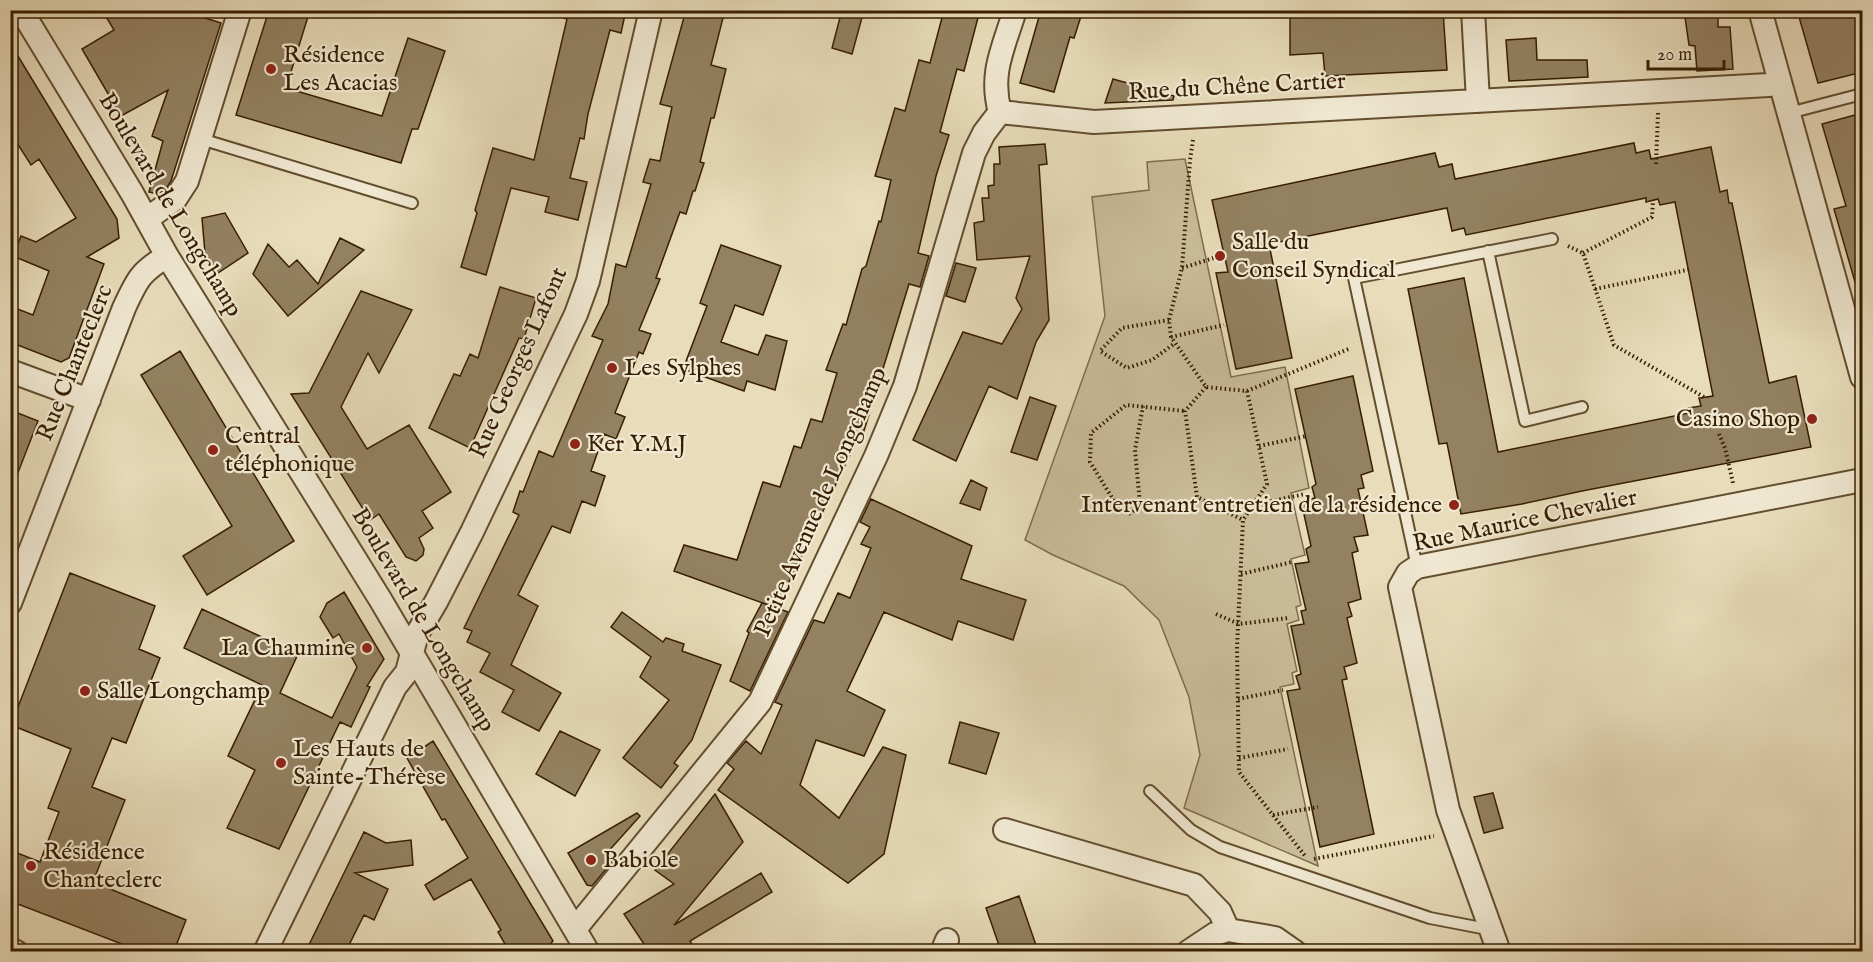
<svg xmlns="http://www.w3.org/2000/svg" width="1873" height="962" viewBox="0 0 1873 962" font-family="'IM FELL English',serif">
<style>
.green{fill:#cabc9a;stroke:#806d4d;stroke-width:1.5}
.building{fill:#938161;stroke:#371e00;stroke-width:1.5}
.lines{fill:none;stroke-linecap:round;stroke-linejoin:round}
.service-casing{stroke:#634e2e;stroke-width:14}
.minor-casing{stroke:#634e2e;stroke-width:26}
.path{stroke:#371e00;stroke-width:4;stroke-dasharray:1.5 3;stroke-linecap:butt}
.service{stroke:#f0e8d2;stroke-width:10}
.minor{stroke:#f0e8d2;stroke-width:22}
.poi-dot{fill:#8f2418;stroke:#f0e8d2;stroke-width:2}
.labels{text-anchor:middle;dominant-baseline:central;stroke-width:4.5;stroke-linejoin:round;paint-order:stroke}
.poi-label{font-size:24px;fill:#371e00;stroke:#f0e8d2;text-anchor:start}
.street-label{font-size:24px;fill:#371e00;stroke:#f0e8d2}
</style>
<rect width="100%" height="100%" fill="#e8dcba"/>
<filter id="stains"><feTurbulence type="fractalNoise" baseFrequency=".00333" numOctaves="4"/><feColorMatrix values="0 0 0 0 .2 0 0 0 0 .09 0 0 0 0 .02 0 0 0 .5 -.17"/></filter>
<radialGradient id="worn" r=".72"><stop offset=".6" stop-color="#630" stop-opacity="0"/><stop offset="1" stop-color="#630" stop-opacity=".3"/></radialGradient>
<path class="green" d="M1185 159 1231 377 1285 367 1309 488 1291 493 1305 555 1291 559 1301 605 1296 607 1299 620 1287 624 1297 671 1292 673 1294 684 1280 687 1318 866 1184 808 1200 755 1189 697 1159 620 1124 586 1053 555 1025 540 1105 316 1092 197 1149 190 1147 162Z"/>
<path class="building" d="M102 10H180L221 23 171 181 166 189 158 194 149 192 163 141 152 136 168 90 121 116 82 49 114 30Z
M269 10H310L286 88 382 116 408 38 445 51 418 129H412L401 163 236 115Z
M564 10H626L621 33 610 30 588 114 584 139 580 138 570 178 587 182 578 220 545 212 549 197 511 188 486 275 461 267 477 213 475 210 493 148 534 160 567 19 563 18Z
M686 10H725L711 65 726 69 714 118H711L700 162 704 163 695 191H693L686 214 680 212 656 278 660 279 639 330 651 334 643 354 639 352 615 413 625 417 616 439 604 434 591 471 605 476 595 506 582 501 570 533 552 526 518 595 538 606 511 665 561 693 539 731 502 712 514 690 480 672 490 653 467 642 472 631 464 628 519 515 513 512 520 491 523 492 539 451 553 457 603 340 592 336 608 304 616 264 626 267 651 184 643 182 650 159 660 161 672 107 660 104Z
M842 10H864L852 54 832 48Z
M944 10H980L964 71 957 69 940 132 949 135 936 176 918 253 929 256 920 287 909 284 863 434H860L788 584 790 585 779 609 674 571 684 545 737 560 763 482 780 487 794 446 801 448 811 419 822 422 837 373 826 370 843 324 846 325 862 269 866 266 879 221 881 222 891 180 875 176 895 108 905 111 919 60 930 63Z
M1041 10H1083L1074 38 1070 37 1054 92 1020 83Z
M1290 10H1443L1447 70 1325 76 1323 53 1290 55Z
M1684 10H1718V27H1730L1733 69 1697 71 1695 46 1689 45Z
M1797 10H1863V72L1818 83Z
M1536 38 1537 60H1587L1588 77 1509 81 1506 40Z
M10 43 117 219 119 238 87 257 104 264 69 358 61 362 10 342V306L33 315 49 271 13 256 21 236 36 242 76 218 39 159 31 165 10 132Z
M1113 79 1174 96 1173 100 1105 103Z
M1855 115 1863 142V288L1857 289 1834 209 1846 206 1822 124Z
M1634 143 1636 153 1649 150 1651 159 1711 147 1720 192 1727 190 1729 203H1732L1769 383 1796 376 1811 447 1582 491 1522 504 1461 514 1447 443 1439 444 1408 289 1464 278 1498 452 1689 413 1688 408 1701 406 1699 398 1713 396 1675 202 1660 205 1658 199 1646 202V198L1466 235 1464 228 1452 231 1447 208 1269 244 1292 358 1236 369 1216 273 1228 272 1212 200 1435 153 1439 167 1452 164 1455 179Z
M1045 144 1047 164 1039 165 1049 320 1036 342 1017 399 989 386 956 461 913 440 963 332 1002 344 1022 309 1016 298 1030 256 977 260 974 223 984 221 982 198H989L988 186 994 185V164H1000L999 147Z
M225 213 248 253 218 273 205 253 202 218Z
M340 238 364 250 288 316 253 274 268 244 289 267 297 260 318 284Z
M721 245 781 266 763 315 735 305 721 342 758 355 766 335 787 341 775 390 747 381 744 391 683 369 707 306 700 303Z
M956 263 976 268 965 302 946 296Z
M500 287 536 298 524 339 519 338 470 448 429 428 454 374 460 376 470 354 478 358Z
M361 291 412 310 379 373 368 353 341 407 367 449 409 425 451 492 422 511 433 528 419 538 424 549 423 555 416 561 406 557 379 514 370 520 291 394 309 393Z
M180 351 294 541 207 595 183 556 232 526 141 375Z
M1353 376 1373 471 1361 475 1364 488 1358 489 1368 535 1354 537 1358 551 1352 553 1361 599 1348 603 1352 616 1347 618 1357 663 1344 667 1347 679 1342 680 1374 834 1320 847 1287 691 1300 689 1296 676 1301 674 1291 626 1304 624 1301 611 1306 610 1295 564 1309 562 1306 549 1311 546 1301 501 1315 498 1312 487 1316 484 1295 389Z
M1030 397 1056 406 1037 460 1011 452Z
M10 410 38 421 12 488H10Z
M971 480 987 488 980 510 960 503Z
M871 499 972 546 961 579 1026 600 1013 640 958 621 952 640 884 612 847 691 885 710 864 756 816 740 800 785 839 818 883 747 906 755 884 854 848 883 718 790 734 769 727 763 746 741 761 754 782 705 775 702 814 620 824 623 838 593 850 598 871 548 861 544 870 527 860 522Z
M70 573 155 606 139 649 160 658 126 743 112 738 92 787 125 800 93 882 186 920 174 951H140L10 901V850L40 862 59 812 48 808 71 749 11 725Z
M344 592 384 659 367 686 370 687 351 727 340 722 279 849 227 828 255 770 228 756 262 685 184 648 202 609 298 654 280 693 332 718 357 667 339 634 333 638 320 617 327 603Z
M762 603 788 612 750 691 730 681 749 633 747 631Z
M622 612 663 642 666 638 684 644 682 651 721 665 692 740 674 763 678 766 661 788 623 758 669 700 640 677 651 657 611 627Z
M960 722 999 733 986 774 949 763Z
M560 731 600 750 575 796 536 774Z
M433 741 553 941 544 951H509L498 932 501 930 471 879 434 900 425 885 468 858 445 819 442 820 407 758Z
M1493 793 1503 828 1484 833 1474 797Z
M715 794 743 842 674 925 761 873 772 892 690 941 696 951H631L644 944 624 914 674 884 655 870Z
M637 813 640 816 606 854 612 862 592 886 587 885 568 853Z
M364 832 386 843 411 840 413 865 355 873 388 889 374 920 364 915 346 951H306Z
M1019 896 1038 951H1001L986 908Z"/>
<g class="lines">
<g class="service-casing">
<path id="service" d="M1789 113 1862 94
M201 139 412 203
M1488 251 1525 421 1582 407
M1417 567 1354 278 1552 239
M1150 791 1191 830 1220 847 1430 918 1492 930"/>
</g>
<g class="minor-casing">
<path id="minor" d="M21 10 132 193 167 256 380 599 588 952
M1473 10 1478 101
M1760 10 1862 377
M1000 112 1094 122 1769 85 1780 83
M1000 112C989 73 1004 47 1015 10
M147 219 176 198 187 181 240 10
M10 371 89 400
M10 603 124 308C137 280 140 272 167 256
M1005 830 1194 885 1220 912 1228 930 1275 938 1295 952
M575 929 760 702 876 456 905 386 974 153 984 133 1000 112
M10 949 16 952
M265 952 395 687 407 672 417 634 436 602 472 532 576 314 588 281 651 10
M942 952 947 940
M1188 952 1215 934 1228 930
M1499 952 1448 810 1400 587 1408 573 1417 567 1862 480"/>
</g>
<path class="path" d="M1193 140 1190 160 1182 268 1169 320 1171 337 1206 387 1247 391 1267 484 1243 520 1237 648 1239 772 1306 857
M1656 164 1658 113
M1568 246 1583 253 1614 345 1704 397
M1583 253 1652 217 1653 200
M1182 268 1220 256
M1595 289 1692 269
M1169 320 1122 328 1100 351 1127 368 1152 360 1175 343
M1171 337 1224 325
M1206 387 1185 411 1197 497 1243 520
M1247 391 1351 348
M1143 406 1135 450 1140 504 1131 514 1119 509 1090 462 1091 433 1126 405 1185 411
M1719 434 1725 448 1733 483
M1259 446 1307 436
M1253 505 1305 494
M1241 574 1292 562
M1216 614 1239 624 1288 618
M1238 699 1283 690
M1239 758 1288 749
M1273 815 1318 807
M1314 859 1434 836"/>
<use href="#service" class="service"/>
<use href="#minor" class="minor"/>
</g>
<g class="poi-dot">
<circle cx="271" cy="69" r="6"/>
<circle cx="1220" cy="256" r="6"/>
<circle cx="612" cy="368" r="6"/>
<circle cx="1812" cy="419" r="6"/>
<circle cx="575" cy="444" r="6"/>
<circle cx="213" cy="450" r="6"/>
<circle cx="1454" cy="505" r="6"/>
<circle cx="367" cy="648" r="6"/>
<circle cx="85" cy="691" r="6"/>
<circle cx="281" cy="763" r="6"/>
<circle cx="591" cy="860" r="6"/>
<circle cx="31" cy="866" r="6"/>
</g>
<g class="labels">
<g class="poi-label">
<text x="283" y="55">Résidence<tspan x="283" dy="28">Les Acacias</tspan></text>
<text x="1232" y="242">Salle du<tspan x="1232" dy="28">Conseil Syndical</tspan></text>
<text x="624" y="368">Les Sylphes</text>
<text x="1800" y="419" text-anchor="end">Casino Shop</text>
<text x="225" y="436">Central<tspan x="225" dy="28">téléphonique</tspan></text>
<text x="587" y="444">Ker Y.M.J</text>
<text x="1442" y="505" text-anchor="end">Intervenant entretien de la résidence</text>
<text x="355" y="648" text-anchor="end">La Chaumine</text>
<text x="97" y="691">Salle Longchamp</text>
<text x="293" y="749">Les Hauts de<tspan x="293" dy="28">Sainte-Thérèse</tspan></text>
<text x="43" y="852">Résidence<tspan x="43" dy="28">Chanteclerc</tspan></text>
<text x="603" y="860">Babiole</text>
</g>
<g class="street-label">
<text transform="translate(1237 87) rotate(-3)">Rue du Chêne Cartier</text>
<text transform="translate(170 205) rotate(59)">Boulevard de Longchamp</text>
<text transform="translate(75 363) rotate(-68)">Rue Chanteclerc</text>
<text transform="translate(519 363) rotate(-66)">Rue Georges Lafont</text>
<text transform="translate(821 502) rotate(-66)">Petite Avenue de Longchamp</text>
<text transform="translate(1525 521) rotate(-12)">Rue Maurice Chevalier</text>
<text transform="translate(423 620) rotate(59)">Boulevard de Longchamp</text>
</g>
</g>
<rect width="1873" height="962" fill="none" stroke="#e8dcba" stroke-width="36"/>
<rect x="12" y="12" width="1849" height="938" fill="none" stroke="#371e00" stroke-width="3"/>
<rect x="18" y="18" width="1837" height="926" fill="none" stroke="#371e00" stroke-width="1.5"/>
<path d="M1648 60v9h76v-9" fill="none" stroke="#371e00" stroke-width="3"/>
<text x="1657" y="60" font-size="18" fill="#371e00" stroke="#f0e8d2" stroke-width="4.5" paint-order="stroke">20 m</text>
<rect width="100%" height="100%" filter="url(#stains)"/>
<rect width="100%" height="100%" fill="url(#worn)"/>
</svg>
